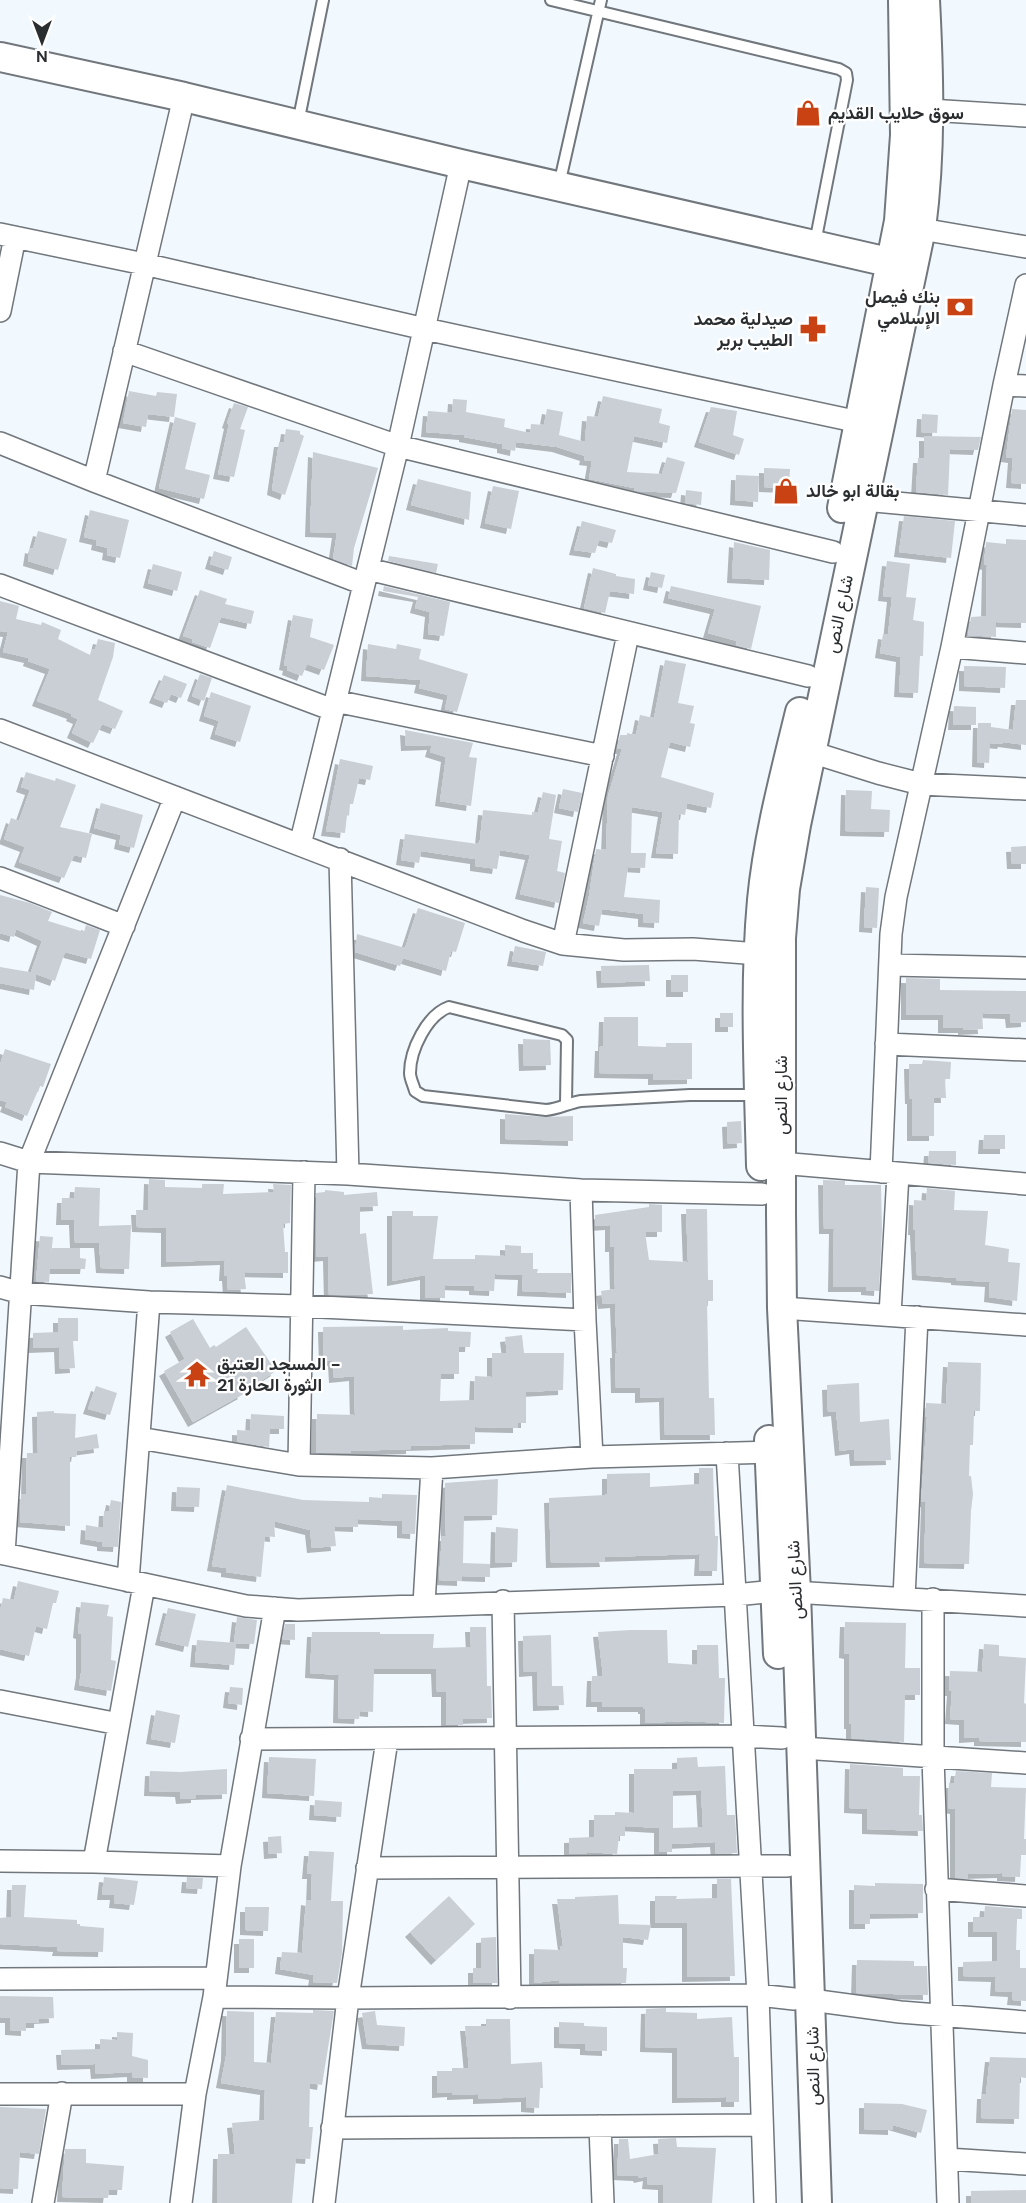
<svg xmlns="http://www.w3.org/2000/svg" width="1026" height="2203" viewBox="0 0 1026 2203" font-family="'DM Sans',Vazirmatn,sans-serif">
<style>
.building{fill:#c9cfd5;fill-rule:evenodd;filter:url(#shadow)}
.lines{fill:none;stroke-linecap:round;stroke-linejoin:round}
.lane-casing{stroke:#71777c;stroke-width:14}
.street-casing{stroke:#71777c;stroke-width:24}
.secondary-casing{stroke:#71777c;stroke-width:32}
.lane{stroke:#fff;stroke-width:10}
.street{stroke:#fff;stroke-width:21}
.secondary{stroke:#fff;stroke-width:28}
.labels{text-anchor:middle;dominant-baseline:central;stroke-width:4.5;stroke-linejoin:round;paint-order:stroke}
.poi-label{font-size:18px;font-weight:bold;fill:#2b2e30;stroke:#fff;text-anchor:start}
.street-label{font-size:18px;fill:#2b2e30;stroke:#fff}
</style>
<defs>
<filter id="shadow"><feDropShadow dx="-5" dy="5" stdDeviation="0" flood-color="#0004"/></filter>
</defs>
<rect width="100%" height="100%" fill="#f1f8fe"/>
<path class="building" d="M129 391 156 396 157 392 177 394 174 417 148 414 146 427 123 423Z
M603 396 662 409 659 423 670 426 667 443 634 436 627 472 662 474 667 457 685 462 676 493 637 491 634 490V488L589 479 592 461 584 460 585 456 557 447 516 442 515 451 502 448V444L464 437V435L426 432 428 411 452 413 453 399 467 400 466 412 505 419 504 427 530 433 531 424 544 425 547 409 563 412 559 435 585 442 587 416 598 417Z
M234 403 248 407 240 429 245 430 234 477 218 474 229 424 227 423Z
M711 407 737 411 733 435 744 439 739 455 699 442Z
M1012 409 1026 410V484L1011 483 1013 458 1006 457Z
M922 414 938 415 937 433 921 432Z
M175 417 196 423 185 469 210 475 204 499 159 488Z
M286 429 300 431V434L304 436 285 495 272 490 279 442H284Z
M924 436 981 437 978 450 950 449 948 495 916 492 918 458H924Z
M313 452 378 468 354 548 352 566 333 559 337 533 310 532Z
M764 468 790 469 789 488 764 487Z
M736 475 759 476 758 502 735 500Z
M418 479 471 492 469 520 411 505Z
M493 486 519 491 511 529 485 523Z
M686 490 702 492 701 505 685 503Z
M90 510 129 520 120 558 107 555 108 548 96 545 97 540 84 537Z
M904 516 955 521 951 558 899 552Z
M582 521 616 530 612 543 599 540 595 553 574 550Z
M38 531 67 539 58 570 28 561 30 548 33 549Z
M1006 539 1026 540V623L996 622V637L968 635 971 617 986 616 987 565 984 564 986 542 1006 544Z
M734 542 770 550 769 580 732 578Z
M214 551 232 557 228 570 210 564Z
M389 556 438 564 436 573 388 561Z
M887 561 910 564 906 597 916 598 913 620 924 622 923 656H920L918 693 899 692 901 657 880 653 883 634 888 635 892 597 883 596Z
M153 564 182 572 177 591 148 583Z
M593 568 616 574V576L635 579 634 594 610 591 605 613 584 608Z
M651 572 665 575 662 588 648 585Z
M384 586 450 602 444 636 428 634 430 612 415 608 418 597 383 591Z
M671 586 761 606 751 649 736 645 737 641 708 633 715 609 668 598Z
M200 590 227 599 225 604 254 611 251 624 221 617 210 648 192 642 193 639 183 636Z
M0 601 19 606 16 619 41 625 42 622 61 630 58 639 90 655 92 649 95 650 98 639 115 643 113 657 98 700 123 711 115 729 102 724 93 743 72 733 78 719 71 716 72 714 37 701 50 669 28 661 29 658 3 652 8 632 0 631Z
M293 615 313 619 310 637 334 645 324 670 307 664 302 676 287 670 288 666 284 665Z
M368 644 396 649 397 644 421 649 419 659 468 674 457 712 445 709 448 695 419 688 421 680 366 676Z
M665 660 686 664 678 703 694 706 690 723 695 724 690 747 670 742 661 777 714 793 711 808 687 803 685 815 679 814 678 854 656 853 663 812 632 807 631 853H646L645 868 628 867 624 897 660 900 659 923 643 922V914L602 909 599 926 583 923 589 896 596 849 606 850 608 796 622 749H617L620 735H627V733L636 735 640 715 654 718Z
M964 666 1006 667 1005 688 964 686Z
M200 674 212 678 204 701 192 696Z
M164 675 187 684 181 698 171 694 167 703 154 698Z
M211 692 251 706 240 742 215 734 219 721 204 716Z
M1016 700H1026V745L1003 742 1002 744 990 743 989 763 977 762 978 723H991V727L1013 730Z
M954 706 976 707V725H953Z
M405 730 473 743 469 757 477 758 471 806 440 801 446 757 430 752 432 745 406 746Z
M340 759 373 766 370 780 359 778 353 804H350L349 816 347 815 345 833 326 831Z
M26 772 55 781 56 778 76 785 60 827 92 834 86 858 74 855 64 878 19 862 25 847 4 839 11 818 19 821 30 790 21 787Z
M563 789 582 793 578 812 559 808Z
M846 790 872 791 871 809 890 810 889 832 845 831Z
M543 792 556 795 549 839 562 841 557 871 565 873 559 903 520 894 530 855 500 850 497 869 475 866V859L421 851 419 863 401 860 405 834 478 844 480 840 483 810 532 815V812H538Z
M101 803 143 815 134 848 119 844 121 835 94 828Z
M1026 846V864H1012L1011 847Z
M866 887 879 888 877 928 864 927Z
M0 895 30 903 52 912 48 921 84 932 86 925 100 930 91 959 65 952 55 981 36 974 34 990 0 983V967L35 973 31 972 42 941 16 929 14 937 0 933Z
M418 908 465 923 456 952 451 951 446 971 403 958 400 966 355 952 357 934 405 948Z
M515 946 546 952 543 966 512 961Z
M649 965 650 981 602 983 601 966Z
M671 975H688V992H671Z
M906 978 940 979V990L1026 991V1022L1011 1023 1010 1014 982 1013 983 1029 963 1030V1028H943V1015H906Z
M720 1013H733V1027H720Z
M604 1017H638V1046L666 1047V1043H692V1079L653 1080V1074L599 1073 600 1046H603Z
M523 1039 550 1040 551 1065 524 1066Z
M5 1049 51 1064 43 1087 40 1086 27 1116 5 1107 7 1102 0 1100V1065Z
M923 1060 951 1062 950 1079H945L946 1098H934V1136H912V1099H910L909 1064H922Z
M505 1114 545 1117 573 1116V1141L505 1139Z
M741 1121 742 1143 728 1144 727 1122Z
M984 1135H1005V1149H983Z
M929 1151H956V1165L928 1163Z
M149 1179 165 1180V1187L202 1188V1184H224L223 1194 274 1192 273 1184 291 1185 290 1223 283 1224 285 1252H288V1273L244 1272 246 1289 228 1290 227 1276H224L225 1260 166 1262V1228L137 1227 136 1210H148Z
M823 1180 845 1181V1185H881L882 1230 879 1291 866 1290V1287H833L834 1229H824Z
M75 1187 100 1188 99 1226 131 1225 129 1269 101 1268 99 1243H75L74 1220H61L62 1198H74Z
M927 1188 955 1191 954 1210 988 1211 985 1245 1009 1249 1008 1262 1020 1263 1017 1301 989 1297 990 1282 956 1280V1278L917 1275 915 1230H913L914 1200 926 1201Z
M325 1190 344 1192V1195L377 1192 378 1206 360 1207V1234L366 1233 373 1294 329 1295 328 1256 316 1257V1193L325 1192Z
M649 1204 662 1205V1232H645L649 1260 688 1262 686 1209H707L708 1280H713V1301H707L709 1398H714L715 1435H665L664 1397 640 1398V1388H616L615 1353H617L615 1303 603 1304 601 1291 615 1289 614 1247H610V1225L595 1226V1215L649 1207Z
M392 1211H413V1216H438L433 1259H475V1255L505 1256V1245L521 1246V1253H533V1269H538L537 1273H571V1293L522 1291 523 1275 495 1274 494 1291 474 1290V1286L445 1285V1298H425V1275L392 1281Z
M40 1236 53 1237 51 1256 52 1248H80V1258L86 1259 85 1269H50L49 1282 36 1281Z
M58 1318H78V1341H73L75 1368 60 1369 59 1347 33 1348V1333L58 1332Z
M193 1319 210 1348 214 1345 216 1347 246 1327 276 1371 242 1393 243 1394 193 1422 164 1371 185 1359 170 1332Z
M403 1326V1330L448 1328V1331L471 1332 470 1347H459V1374H441L440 1401 474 1400 475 1376 492 1377V1353H507L505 1337 522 1335 524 1353H564L563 1390 526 1392V1423H518V1428L475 1427V1444L411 1446V1449L351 1451V1453H316L317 1414 355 1415 354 1376 334 1378 333 1361H324L323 1327Z
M948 1362 981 1363 980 1411H974L973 1445H970L969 1476H971L973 1494 971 1511 969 1564 924 1563 926 1502H921L927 1417H925L926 1403 946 1404Z
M859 1383 860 1422 889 1419 891 1460 855 1461 854 1449 840 1451 836 1411 828 1412 827 1385Z
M96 1386 117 1393 110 1415 88 1409Z
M54 1411V1413L76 1414 75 1438 97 1434 99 1448 77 1451 76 1457H70V1526L20 1522 21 1494H26L27 1453H38L37 1412Z
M251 1414 284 1416V1429H270L269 1447 237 1442V1430L250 1431Z
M699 1468H713L715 1536H718L717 1571H699L700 1554 604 1557 605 1562 551 1563 549 1498 605 1495 607 1494V1474L650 1473V1487L699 1484Z
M498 1479 497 1515 464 1516 463 1563 490 1564V1577L462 1576V1581L439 1580 442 1536H446L445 1483Z
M227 1485 303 1500 369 1502V1497L382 1498V1494L417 1495 415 1534 402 1533V1521L358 1519V1527L334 1526 336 1546 312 1548 310 1530 274 1521 275 1537 265 1536 261 1577 226 1572V1568L212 1566Z
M177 1487 200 1488 199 1507 176 1506Z
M111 1500 121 1502 118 1547 102 1546V1542L85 1539 86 1525 103 1528 104 1511H109Z
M496 1527 518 1529 517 1562 495 1563Z
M18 1581 59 1591 56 1603H53L47 1629 36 1626 29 1656 0 1649V1611L3 1598 14 1600Z
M81 1602 109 1605 107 1616 113 1617 111 1660 116 1661 111 1691 79 1685 81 1673V1634L78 1633Z
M168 1608 196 1614 188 1647 160 1640Z
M237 1617 257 1620 254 1644 234 1643Z
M845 1622 906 1623 905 1668H920V1695H905L904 1742 851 1738V1724H849V1654L844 1653Z
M285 1624H295V1640L282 1639Z
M470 1627H486L487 1686H491L492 1718 463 1719V1725H446V1692H437L436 1669H374L373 1712 360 1711 359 1719 338 1718 339 1675 310 1673 312 1632H380V1634H434L433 1648 471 1647Z
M631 1630H667L668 1663 697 1665V1645H718L719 1678H725L724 1723 686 1721 645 1723V1709H643V1707H602V1702H591L592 1676H603L598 1632Z
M551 1635 552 1686H563L564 1705 538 1706 537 1671 524 1672 523 1636Z
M197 1640 236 1643 234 1665 195 1662Z
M984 1644 999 1645V1656L1026 1658 1024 1703 1026 1704V1742L979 1741V1737L964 1738V1720L950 1719 952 1691H949L950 1671 982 1672Z
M230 1687 243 1688 242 1705 228 1703Z
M156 1710 180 1715 175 1743 151 1739Z
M269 1757 316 1759 314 1796 267 1793Z
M697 1757 698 1767 725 1766 727 1815H735L737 1853 716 1854 715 1842 672 1844V1852H659V1828L625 1826V1836H619L617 1854 587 1852V1854H569V1838L594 1837V1815H615V1812L634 1813V1769H677V1758ZM701 1790 703 1827 673 1828V1791Z
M850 1764 903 1768V1776H920L919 1815H922L923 1831 867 1829V1809L849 1808Z
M227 1769V1794L196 1795V1798L181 1799 180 1792 149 1791 150 1771 180 1772Z
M956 1771 992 1773 991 1787 1026 1788 1024 1839H1026V1855H1021L1020 1877 1002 1876V1873L968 1874V1879L955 1878V1809L948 1808 949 1783H954Z
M315 1800 342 1802 341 1817 314 1815Z
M281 1836 282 1853 269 1854 268 1837Z
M309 1851 334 1852 331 1901H343L342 1953 337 1983 313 1982 314 1975 280 1969 282 1952 302 1953 306 1900 311 1901 312 1874H307Z
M104 1877 138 1881 134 1905 114 1903 115 1895H102Z
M187 1877 203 1878 202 1889 186 1888Z
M717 1879H731L735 1976 687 1977V1923H655V1896H677L676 1899 717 1898Z
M875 1883 923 1884V1913L870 1914V1924H854V1885L875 1886Z
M12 1885H26L24 1917 77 1920V1924H80V1926L104 1928 103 1952 57 1951 58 1947 0 1944V1918L11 1917Z
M618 1895 619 1924 651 1925 648 1940 623 1937V1968H627L626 1983H559V1980L534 1983V1949L560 1950V1946H563L557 1899H575V1897Z
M449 1896 475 1924 436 1960 410 1932Z
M985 1906 1022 1909V1919H1017L1016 1950H1020V1968H1026V2001L1012 2000 1013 1992 995 1991 996 1977 963 1976V1962L997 1961V1932H973V1917H984Z
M245 1907H269L268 1931 245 1930Z
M496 1937 497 1983H473V1968H481V1938Z
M239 1939H254V1968H239Z
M857 1960 914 1961V1966H927L928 1995 856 1993Z
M0 1996 53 1997 54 2018 39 2019V2023H26V2031L10 2030V2018H0Z
M666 2008V2012L697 2013V2019L732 2017 734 2057H739V2102H726V2097L677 2098V2048L645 2047 646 2009Z
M313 2010 334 2011 322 2085 310 2083 309 2127H313L310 2159 296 2158 292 2203H217L218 2154H235L232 2123 264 2120 265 2090 221 2083 226 2056 227 2011 254 2012V2062L271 2063 276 2012 313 2013Z
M375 2011 377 2025 405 2027 404 2046 367 2044 362 2013Z
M486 2019H510L511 2064 542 2062 543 2088H540L539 2108 526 2107V2097L478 2099V2094L452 2095V2092L437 2093V2071H452V2068H469L465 2026H486Z
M559 2022 584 2023V2026L607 2027V2051L585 2050V2044L559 2043Z
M117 2032 133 2033 132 2056 148 2060V2078L132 2077V2072L96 2074 95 2064 62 2065 61 2050 100 2049V2039L117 2040Z
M990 2057 1026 2058V2078L1020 2077 1019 2119 981 2118 982 2094H986Z
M864 2103 902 2104 927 2110 921 2133 893 2125V2130L864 2129Z
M0 2107 46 2109 39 2154 20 2152 18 2189 0 2188Z
M676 2138 677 2147 716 2148 712 2203H663V2185L647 2184 648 2176 639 2178 638 2176 617 2175 619 2139H628L630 2159 659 2154 658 2139Z
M65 2149H86V2163L124 2166 122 2190H109L108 2198 62 2197Z
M1026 2190V2203H971V2191Z"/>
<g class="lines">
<g class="lane-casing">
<path id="lane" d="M551 0 839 69 846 73 847 80 815 243
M298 123 323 0
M559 185 601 0
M566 1103 567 1040 562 1035 449 1007C427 1015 410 1050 410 1073 410 1079 414 1086 415 1091L423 1096 546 1110C559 1109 568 1103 581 1101L690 1095H759"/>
</g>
<g class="street-casing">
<path id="street" d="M929 110 1026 116
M921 229 1026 247
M0 234 144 264 425 329 859 422
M0 311 15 237
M124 351 398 446 833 552
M1004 385 1026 285
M0 443 94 481 364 584
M94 481 184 97
M864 500 1026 515
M368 569 808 676
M0 585 333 710
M952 647 1026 653
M335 701 603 756
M0 730 524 931 563 944 624 950 693 949 759 954
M811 752 878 773 921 784 1026 789
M300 845 398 446 461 164
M340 859 348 1174
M0 878 124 926
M563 944 628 634
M890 965 1026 968
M886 1044 1026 1050
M0 1153 29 1162 348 1174 581 1190 762 1194
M780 1163 1026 1184
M881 1172 891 934 896 897 952 647 1004 385 1026 386
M581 1190 585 1320 592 1457
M0 1287 21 1293 149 1302 301 1306 585 1320
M782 1308 1026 1325
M890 1315 898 1174
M139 1438 299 1465 432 1468 592 1457 769 1452
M727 1453 758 1995 765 2203
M299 1465 304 1172
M0 1553 246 1606 298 1610 735 1595 776 1591 1026 1606
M4 1554 29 1162 175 797
M128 1581 149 1302
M904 1598 917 1317
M933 1599V1757L948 2203
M503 1601 510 1998
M424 1604 432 1468
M0 1701 119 1724
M251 1739 742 1736 782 1738
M802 1748 1026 1763
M0 1861 94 1862 230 1866
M94 1862 144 1585
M367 1868 787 1866
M936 1889 1026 1896
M0 1979 216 1978
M214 1997 348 1998 758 1995 794 1999
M811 2000 900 2012 1026 2022
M0 2094H195
M600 2126 603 2203
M332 2128 761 2125
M947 2159 1026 2164
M43 2203 62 2093
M181 2203 195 2094 214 1997 230 1866 275 1608
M324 2203 348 1998 387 1740"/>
</g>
<g class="secondary-casing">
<path id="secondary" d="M0 57 184 97 461 164 910 267
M842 508 899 221 905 135 903 0
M761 1166C759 1078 754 988 762 900 768 837 785 774 800 712
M769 1440 778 1654
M817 2203 796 1592 782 1308 781 1213V938L785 889 796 825 921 229C931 152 929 77 925 0"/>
</g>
<use href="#lane" class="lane"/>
<use href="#street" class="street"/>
<use href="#secondary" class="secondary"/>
</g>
<defs>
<g id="shop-bare" transform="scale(2.07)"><path d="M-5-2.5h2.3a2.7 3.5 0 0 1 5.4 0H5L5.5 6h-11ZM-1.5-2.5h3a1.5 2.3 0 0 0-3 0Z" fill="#c94213" stroke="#fff" stroke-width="2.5" paint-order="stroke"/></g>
<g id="bank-bare" transform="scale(2.07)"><path d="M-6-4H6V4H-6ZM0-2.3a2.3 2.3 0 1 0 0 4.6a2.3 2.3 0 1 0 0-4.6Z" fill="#c94213" stroke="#fff" stroke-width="2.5" paint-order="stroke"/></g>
<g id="pharmacy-bare" transform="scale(2.07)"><path d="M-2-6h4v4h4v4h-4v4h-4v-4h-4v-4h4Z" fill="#c94213" stroke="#fff" stroke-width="2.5" paint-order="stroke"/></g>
<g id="temple-bare" transform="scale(2.07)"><path d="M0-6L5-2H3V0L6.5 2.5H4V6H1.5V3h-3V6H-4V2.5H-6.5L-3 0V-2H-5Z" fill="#c94213" stroke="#fff" stroke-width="2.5" paint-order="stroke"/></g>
</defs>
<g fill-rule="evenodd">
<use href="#shop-bare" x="808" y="113"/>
<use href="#bank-bare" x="960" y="307"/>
<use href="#pharmacy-bare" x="813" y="329"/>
<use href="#shop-bare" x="786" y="491"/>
<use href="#temple-bare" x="197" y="1374"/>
</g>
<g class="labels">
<g class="poi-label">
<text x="828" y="113">سوق حلايب القديم</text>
<text x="940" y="297" text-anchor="end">بنك فيصل<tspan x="940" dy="21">الإسلامي</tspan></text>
<text x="793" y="319" text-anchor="end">صيدلية محمد<tspan x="793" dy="21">الطيب برير</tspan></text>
<text x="806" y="491">بقالة ابو خالد</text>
<text x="217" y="1364">المسجد العتيق -<tspan x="217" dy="21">الثورة الحارة 21</tspan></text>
</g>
<g class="street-label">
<text transform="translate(839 614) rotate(-78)">شارع النص</text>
<text transform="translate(781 1095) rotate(-90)">شارع النص</text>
<text transform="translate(795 1580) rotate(-93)">شارع النص</text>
<text transform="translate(813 2066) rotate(-91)">شارع النص</text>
</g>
</g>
<g transform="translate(42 42) rotate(180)" stroke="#ffffff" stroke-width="4.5" paint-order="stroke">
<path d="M0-4.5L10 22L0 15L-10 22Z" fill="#2b2e30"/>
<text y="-9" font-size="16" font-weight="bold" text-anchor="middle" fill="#2b2e30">N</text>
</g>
</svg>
